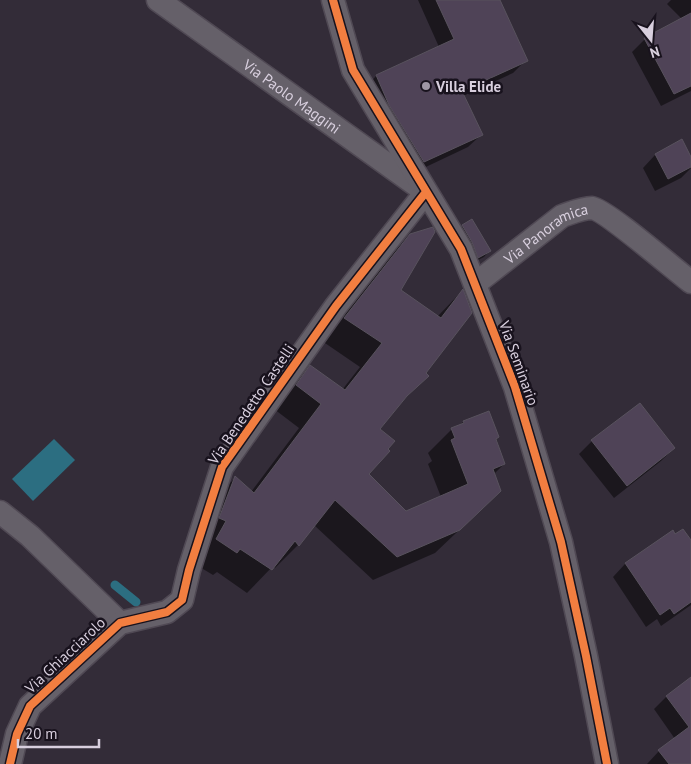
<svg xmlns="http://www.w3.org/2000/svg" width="691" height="764" viewBox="0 0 691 764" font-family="'PT Sans',sans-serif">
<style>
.water{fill:#2c6e81}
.shadow{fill:#0007}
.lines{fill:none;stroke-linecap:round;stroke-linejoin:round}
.stream{stroke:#2c6e81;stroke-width:9}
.building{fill:#4f4357;stroke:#58525d}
.street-casing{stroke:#504954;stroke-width:25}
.street{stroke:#656069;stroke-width:22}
.cycleway-casing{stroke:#18121d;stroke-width:11}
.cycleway{stroke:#f27e40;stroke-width:8}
.poi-dot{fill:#9e96a4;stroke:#18121d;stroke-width:2}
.labels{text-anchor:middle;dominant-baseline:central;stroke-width:5;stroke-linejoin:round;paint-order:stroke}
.poi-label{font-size:15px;font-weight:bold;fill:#d8cfde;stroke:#18121d;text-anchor:start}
.street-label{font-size:15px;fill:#d8cfde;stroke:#18121d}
</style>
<rect width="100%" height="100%" fill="#332c38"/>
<path class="water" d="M54 439 75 460 33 501 12 479Z"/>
<path class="shadow" d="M418 0H498L526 60 513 73 463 96 481 135 468 147 411 174 364 89 376 76 439 47Z
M671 0H691V91L661 106 632 52 645 39 682 19 667 4Z
M681 141 691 160V168L681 178 655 191 643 168 655 155Z
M462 226 490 250 484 257 472 263 456 232Z
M410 235 399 291 437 317 462 291 424 374 427 376 404 399 379 430 368 474 406 513 441 497 428 464 432 461 428 453 452 429 459 427 463 422 489 413 504 464 494 474 476 514 435 553 373 580 314 525 298 545 275 568 273 566 247 593 217 572 213 575 193 563 212 501 235 478 251 492 299 428 274 409 287 390 310 367 342 390 360 367 322 341 387 259Z
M592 441 674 448 661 461 614 498 579 454Z
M673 532 675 536 691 542V605L661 626 657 619 646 627 613 577 625 564Z
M691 678V764H647L659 751 675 739 654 709 666 697Z"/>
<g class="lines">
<path class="stream" d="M115 585 136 602"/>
</g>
<path class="building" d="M436 0H500L528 61 462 91 483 135 424 162 389 105 376 75 454 39Z
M691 13V86L674 94 644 38Z
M682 139 691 157V167L668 179 655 154Z
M472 219 491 251 478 258 472 242 462 225Z
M433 227 435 232 401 290 441 318 463 289 472 313 426 373 429 376 407 396 380 429 395 441 388 449 390 451 369 474 406 511 468 484 451 440 455 438 451 428 464 423 463 421 489 411 499 437 496 439 505 464 493 469 501 491 460 530 397 557 335 500 299 546 295 541 272 570 240 549 237 553 216 539 226 521 219 518 235 476 254 493 321 404 296 385 310 365 345 390 382 343 344 318 410 234Z
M640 403 675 448 627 486 591 440Z
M683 529 691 540V602L674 614 670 608 660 615 625 563 673 530 675 534Z
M691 677V764H669L658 750 689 727 666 696Z"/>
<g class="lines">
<g class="street-casing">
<g id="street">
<path id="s1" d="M158 0 419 187"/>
<path d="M333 0 353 70 461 249 515 387 561 542 586 656 607 764"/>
<path id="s2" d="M475 284 562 216C571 213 582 208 592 208 606 210 675 270 691 282"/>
<path d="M0 512 30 536 120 623"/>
<path d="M10 764 17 734 30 706 120 623 167 612 182 600 189 570 222 467 336 306 426 192"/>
</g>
</g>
<use href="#street" class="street"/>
<g class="cycleway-casing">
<path id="cycleway" d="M333 0 353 70 461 249 515 387 561 542 586 656 607 764
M10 764 17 734 30 706 120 623 167 612 182 600 189 570 222 467 336 306 426 192"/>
</g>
<use href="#cycleway" class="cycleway"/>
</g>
<circle class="poi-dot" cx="426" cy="86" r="5"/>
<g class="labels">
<g class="poi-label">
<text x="436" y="86">Villa Elide</text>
</g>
<g class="street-label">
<text stroke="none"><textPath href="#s1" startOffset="165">Via Paolo Maggini</textPath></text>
<text stroke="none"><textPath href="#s2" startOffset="88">Via Panoramica</textPath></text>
<text transform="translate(519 363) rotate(70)">Via Seminario</text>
<text transform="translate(251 404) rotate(-56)">Via Benedetto Castelli</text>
<text transform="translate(65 655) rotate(-43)">Via Ghiacciarolo</text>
</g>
</g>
<g transform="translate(651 40) rotate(163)" stroke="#18121d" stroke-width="4" paint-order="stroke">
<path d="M0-4L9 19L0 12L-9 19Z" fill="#d8cfde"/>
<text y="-8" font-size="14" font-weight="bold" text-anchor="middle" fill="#d8cfde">N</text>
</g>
<path d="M18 739v8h81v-8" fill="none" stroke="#d8cfde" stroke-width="2.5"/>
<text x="25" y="739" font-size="15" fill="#d8cfde" stroke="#18121d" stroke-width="4" paint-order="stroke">20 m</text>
</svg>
